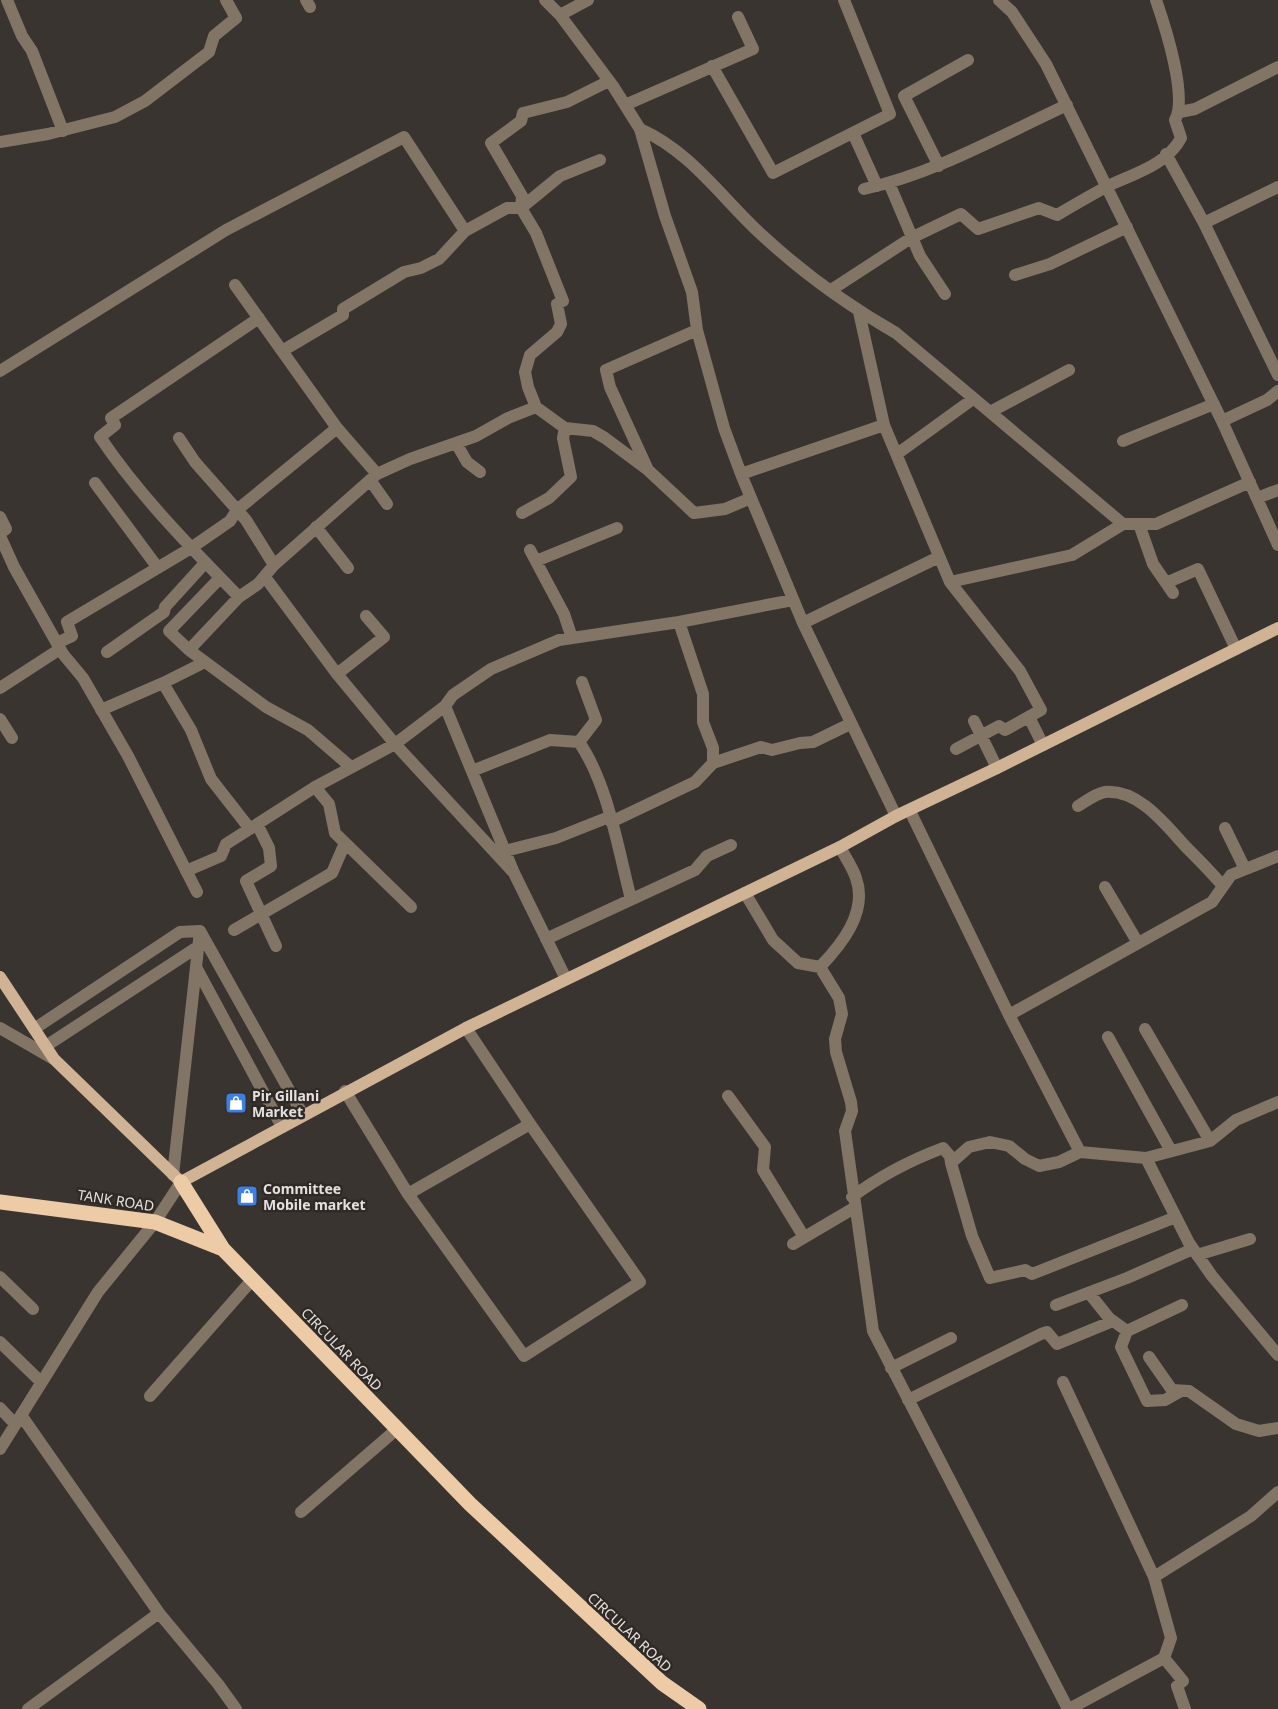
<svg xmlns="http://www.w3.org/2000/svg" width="1278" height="1709" viewBox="0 0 1278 1709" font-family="'Noto Sans',sans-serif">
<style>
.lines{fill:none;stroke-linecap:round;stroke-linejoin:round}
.minor{stroke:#827566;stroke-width:12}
.major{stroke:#cfb394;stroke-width:12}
.highway{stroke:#edcba6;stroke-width:15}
.labels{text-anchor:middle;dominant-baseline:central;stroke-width:5;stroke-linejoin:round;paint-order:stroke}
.poi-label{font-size:14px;font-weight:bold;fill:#e4e0de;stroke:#302a27;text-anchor:start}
.street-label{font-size:14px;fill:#e4e0de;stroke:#302a27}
</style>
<rect width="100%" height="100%" fill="#3a3430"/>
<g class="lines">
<path class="minor" d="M7 0 22 36 32 51 63 131
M306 0 310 7
M545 0 560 15 613 86 640 129 665 216 692 292 697 330 724 428 741 474 803 623 896 816
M999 0 1012 12 1046 64 1222 421 1278 545
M560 15 588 0
M712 66 773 173 890 114 844 0
M609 81 567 102 523 113 521 121 491 143 522 196 521 208 536 233 563 301 557 304 561 324 557 332 530 355 525 372 528 387 536 407 565 428 593 431 605 438 648 470 694 513 725 509 751 498
M625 105 753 49 738 17
M1180 112 1195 109 1278 67
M640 129C692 152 723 200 763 236 803 273 849 306 896 333L1123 524
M853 133 877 186
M0 142 48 134 115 117 145 101 209 52 214 36 236 18 226 0
M1166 154 1204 223 1278 375
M939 166 904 96 968 60
M889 183 920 256 945 294
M864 189C936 173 1000 136 1067 105
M1204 223 1278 187
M1015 275 1050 264 1127 227
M235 285 337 428 377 474
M831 290 911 238 961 214 978 229 1039 208 1057 215C1074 205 1091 195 1108 186 1133 174 1167 165 1181 138L1175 120C1188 97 1165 26 1156 0
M859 312 884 425 950 582 1020 671 1041 710 1005 730 999 726 956 749
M282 351 343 315V309L404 272 421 268 439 259 465 231 507 208H521L560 176 600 160
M0 371 226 230 404 137 465 231
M990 412 1069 370
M1222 421 1267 400 1278 391
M179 438 195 462 246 520 274 565
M1123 441 1214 404
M456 443 467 462 480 472
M897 454 973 399
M648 470 610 387 606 370 697 330
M741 474 884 425
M370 480 387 504
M95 483 158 568
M1257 498 1278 490
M522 513 549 498 571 477 563 438 565 428
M0 517 6 529 0 533
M1139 524 1153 564 1173 593
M316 527 348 568
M0 536 14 567 63 654 83 678 128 756 197 892
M530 550 564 614 572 638
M536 561 617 528
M265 577 337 674 395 744 514 873
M220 578 169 631 189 650 266 707 308 730 351 767
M950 582 1072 555 1123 524H1156L1250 482
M1166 583 1198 569 1236 649
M239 597C190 547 139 495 100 437L115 425 111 418 259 318
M679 622 703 694V722L713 748V763
M803 623 939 557
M57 643 72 636 67 622 191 548 230 521 237 510 337 428
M189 650 239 597 258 584 274 565 377 474 410 459 476 436 508 418 536 407
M107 652 164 612 165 607 205 563
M337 674 384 637 366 616
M163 683 191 730 211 779 250 829
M0 688 60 649
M445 706 514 873 566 979
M101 710 163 683 205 662
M1029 717 1043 745
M0 719 12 738
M974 721 997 768
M579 742C608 784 618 849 631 899
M579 742 596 720 582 682
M472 771 550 740 579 742
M315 787 329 804 335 833 411 907
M1078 806C1086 801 1097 793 1105 792 1140 789 1167 827 1188 849 1200 861 1211 872 1222 885
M910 811 1009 1015 1080 1152
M611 822 695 782 713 763 761 747 772 750 800 743 813 742 850 724
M257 824 269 848 271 866 246 881 276 946
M1225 828 1245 869
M505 851 556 838 609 817
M186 871 221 856 226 844 315 787 395 744 445 706 453 695 491 669 559 640 679 622 793 600
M1105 887 1138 943
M745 893 773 940 798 963 820 967 839 998 842 1014 835 1039 836 1052 851 1102 852 1111 845 1131 873 1331 1068 1709
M234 930 332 873 345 843
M200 931 303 1115
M546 939 695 870 707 856 731 845
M196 967 282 1127
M820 967C842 944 868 912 856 878 853 868 845 857 840 847
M1009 1015 1212 902 1231 875 1278 856
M0 1028 52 1058
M34 1029 180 932 200 931
M1145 1029 1210 1141
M1108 1037 1171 1151
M46 1046 199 946
M345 1091 408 1194 524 1356 640 1282 530 1124 466 1028
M728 1096 765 1147 763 1170 804 1237
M1146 1158 1189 1243 1212 1276 1278 1355
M951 1163 972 1236 990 1278 1025 1270 1032 1274 1176 1217
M173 1175 200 931
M408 1194 530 1124
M852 1197C880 1176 911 1160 943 1148L950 1156 951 1163 969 1147 990 1142 1009 1146 1025 1159 1039 1166 1059 1162 1080 1152 1146 1158 1210 1141 1236 1120 1278 1102
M793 1244 854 1208
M1197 1255 1250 1239
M0 1277 33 1309
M1089 1293 1109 1318 1127 1331 1182 1305
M1056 1305 1127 1278 1193 1249
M1127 1331 1121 1347 1147 1401 1165 1400 1181 1391
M0 1342 41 1382
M1149 1357 1172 1390 1189 1391 1236 1424 1259 1431 1278 1428
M891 1368 951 1338
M1063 1382 1154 1577 1171 1638 1164 1658 1069 1709
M150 1396 252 1280
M908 1400 1041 1334 1047 1332 1057 1344 1113 1321
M0 1408 15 1424
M21 1415 159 1613 218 1684 236 1709
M0 1449 98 1292 155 1222 181 1182
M301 1512 397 1429
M1154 1577 1251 1516 1278 1492
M1164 1658 1183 1681 1177 1686 1185 1709
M28 1709 159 1613"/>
<path class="major" d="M0 977 54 1059 181 1182 466 1028 840 847 896 816 997 768 1278 628"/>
<path class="highway" d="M181 1182 223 1249 470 1504 662 1683 699 1709
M0 1202 155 1222 223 1249"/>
</g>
<defs>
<g id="shop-square" transform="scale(1.125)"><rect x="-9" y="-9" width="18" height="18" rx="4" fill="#3f7fe0" stroke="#302a27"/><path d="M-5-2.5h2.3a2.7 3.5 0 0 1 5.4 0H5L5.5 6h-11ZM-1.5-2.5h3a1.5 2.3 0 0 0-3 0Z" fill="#fff"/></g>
</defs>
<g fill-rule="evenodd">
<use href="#shop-square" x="236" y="1103"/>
<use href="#shop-square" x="247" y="1196"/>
</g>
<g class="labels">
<g class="poi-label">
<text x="252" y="1095">Pir Gillani<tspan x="252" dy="16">Market</tspan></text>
<text x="263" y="1188">Committee<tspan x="263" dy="16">Mobile market</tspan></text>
</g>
<g class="street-label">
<text transform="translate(116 1200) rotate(9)">TANK ROAD</text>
<text transform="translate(342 1349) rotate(46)">CIRCULAR ROAD</text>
<text transform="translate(630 1632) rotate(43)">CIRCULAR ROAD</text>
</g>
</g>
</svg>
